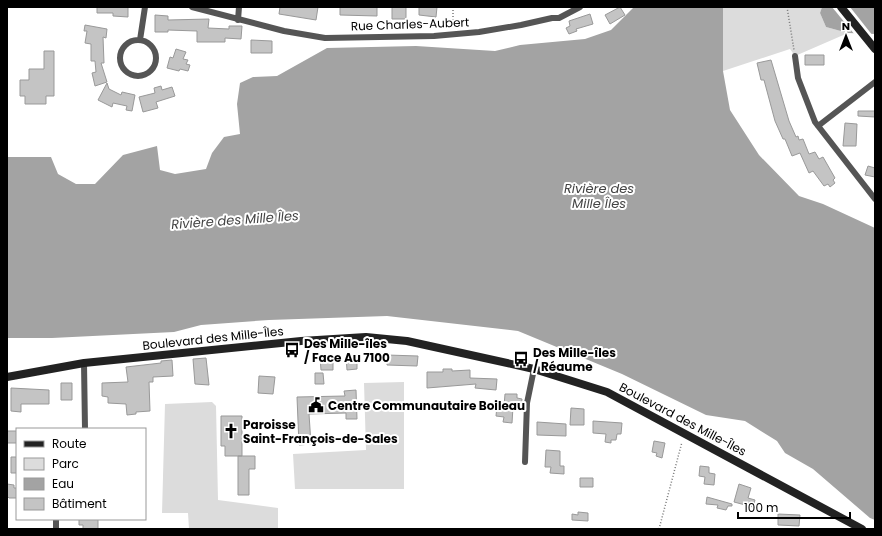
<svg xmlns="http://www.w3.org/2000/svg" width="882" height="536" viewBox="0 0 882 536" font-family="Poppins,sans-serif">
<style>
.green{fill:#dcdcdc}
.water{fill:#a3a3a3}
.pier{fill:#fff}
.building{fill:#c4c4c4;stroke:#999}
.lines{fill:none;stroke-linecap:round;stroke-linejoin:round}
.path{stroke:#777;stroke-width:1.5;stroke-dasharray:1 2;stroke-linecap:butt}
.street{stroke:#555;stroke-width:6}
.secondary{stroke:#222;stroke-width:8}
.labels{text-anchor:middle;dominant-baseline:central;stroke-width:4;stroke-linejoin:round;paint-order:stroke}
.street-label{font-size:12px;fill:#000;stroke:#fff}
.poi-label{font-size:12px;font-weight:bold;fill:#000;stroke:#fff;text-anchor:start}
.water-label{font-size:13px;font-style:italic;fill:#444;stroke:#fff}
</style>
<rect width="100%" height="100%" fill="#fff"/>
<path class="green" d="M723 7H822L820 13 826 27 848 33 795 56 790 49 723 71Z
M404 382V489H295L293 454 366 450 364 383Z
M212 402 216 406 218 500 278 508V529H189L188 513H162L165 404Z"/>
<path class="water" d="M634 7H723V71L730 110 759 155 799 196 823 204 875 228V520L870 518 813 469 785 453 777 441 745 421 706 415 622 374 518 331 387 316 269 320 201 325 174 332 52 338H7V157H51L58 174 76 184H95L123 155 157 146 160 170 175 174 206 169 212 153 224 137 240 134 237 104 240 83 253 77 277 76 327 48 416 46 495 51 520 45 585 39 611 30Z
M822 7H875V34L848 33 826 27 820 13Z"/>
<path class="pier" d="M832 7H850L873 36 855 35Z"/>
<path class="building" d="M97 7H128V17L113 16V13H97Z
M280 7H318L316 20 279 14Z
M340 7H377V16L340 15Z
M392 7H406V19H392Z
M419 7H437L436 17 419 15Z
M620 7 625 15 610 24 605 15Z
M590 14 593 24 576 29 577 31 569 34 566 28 570 26 569 21Z
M155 15 168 16V20L209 19 208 28 229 29V26H242L241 39 225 38V42H197V31L168 30V32H155Z
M85 25 107 29 106 38 103 37 104 63H101L107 82 95 86 92 73 96 72 95 61H91V44L85 43 87 31H84Z
M251 40 272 41V53H251Z
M176 49 186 52 183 59 188 60 186 64 190 65 188 71 180 69 179 71 167 68 170 57 173 58Z
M44 51H54V96H46V104H25V96H20V80H29V69H44Z
M805 55H824V65H805Z
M771 60 789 121 796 137 798 136 799 140 803 139 809 154 815 152 819 159 823 157 835 178 833 180 835 183 830 187 828 184 824 186 813 171 809 173 800 153 792 156 785 139H783L775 121 764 80H761L757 63Z
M107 83 109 89 121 95 122 92 135 95 132 111 126 110 127 106 113 103 112 107 98 100Z
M161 86 162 90 172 87 175 96 156 102 158 108 143 112 139 97 155 93 154 88Z
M858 111H875V117L858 116Z
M845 123 857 124 856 146H843Z
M868 166 875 168V177L865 175Z
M387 355 418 356 417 366 387 365Z
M333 356V370H321L320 357Z
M346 356H357V369L347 370Z
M206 358 209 385 195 384 193 359Z
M172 360 173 376 153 377V382H149L150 411 136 412V414L127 415 126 404 108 403V397L102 396V383L128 382 126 367 161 363V361Z
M443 369H452V371L470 370V378L497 379 496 390 475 388 476 384 427 388V372H443Z
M315 373H323L324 384H315Z
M259 376 275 377 273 394 258 393Z
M61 383H72V400H61Z
M11 388 49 390V404H21V412L11 411Z
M356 390 357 419H346V413L309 414 311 444 299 445 297 397 345 396 344 391Z
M505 394H517V398L522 399 521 407H513L512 423 503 422 504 417 496 416 497 406H504Z
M571 408 584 409V425H570Z
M221 416H242V456H225V446H221Z
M593 421 622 423 621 434H617L616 440H611V443L605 442 606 434 593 433Z
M537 422 566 424V436L537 435Z
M7 431H17V443H7Z
M654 441 665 443 662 458 656 456 657 453 652 452Z
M546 450 560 451V466H564V474L550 473 551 467H545Z
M238 456H255V469H249V495H238Z
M11 457H17V473H11Z
M700 466 709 467V473L715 474 714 485 704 484 705 477 699 476Z
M580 478H593V487H580Z
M7 484 14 485V488H17V498H9L7 496Z
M739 484 751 488 748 498 755 500 753 507 734 502Z
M707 497 732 504V506H728L726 510 717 508 718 505 706 504Z
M578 512 588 513V521L572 520V514L578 515Z
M778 514 800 515 799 526 778 525Z
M79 519H98V529H83V525H79Z"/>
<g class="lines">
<path class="path" d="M453 7V27
M787 7 794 50
M659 529 682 442"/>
<path class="street" d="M192 7 284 31 325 38 434 36 479 32 521 25 552 18H559L580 7
M238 20 239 7
M140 40 145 7
M120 58a18 18 0 1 1 36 0a18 18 0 1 1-36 0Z
M795 56 798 78 815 122 875 199
M818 126 875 82
M84 363 85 429
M525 462 527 403 534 369
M56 529V519"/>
<path class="secondary" d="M841 7 875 49
M7 377 84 363 301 341 366 337 407 341 534 369 607 392 862 529"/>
</g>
<defs>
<g id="bus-bare" transform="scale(1.2)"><path d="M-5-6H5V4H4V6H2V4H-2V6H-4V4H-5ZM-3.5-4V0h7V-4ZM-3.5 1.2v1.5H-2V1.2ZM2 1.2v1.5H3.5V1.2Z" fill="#000" stroke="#fff" stroke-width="2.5" paint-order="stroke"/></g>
<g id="civic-bare" transform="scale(1.2)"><path d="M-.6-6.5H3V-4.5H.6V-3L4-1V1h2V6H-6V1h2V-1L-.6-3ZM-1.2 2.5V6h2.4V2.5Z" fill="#000" stroke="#fff" stroke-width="2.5" paint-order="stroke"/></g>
<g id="church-bare" transform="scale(1.2)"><path d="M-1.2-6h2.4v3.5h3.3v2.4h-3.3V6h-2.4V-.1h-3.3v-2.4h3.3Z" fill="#000" stroke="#fff" stroke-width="2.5" paint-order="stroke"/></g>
</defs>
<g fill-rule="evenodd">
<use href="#bus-bare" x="292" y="350"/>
<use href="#bus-bare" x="521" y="359"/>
<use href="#civic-bare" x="316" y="405"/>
<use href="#church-bare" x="231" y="431"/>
</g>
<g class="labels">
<g class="street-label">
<text transform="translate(410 24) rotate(-2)">Rue Charles-Aubert</text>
<text transform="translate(213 338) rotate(-6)">Boulevard des Mille-Îles</text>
<text transform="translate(683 419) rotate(28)">Boulevard des Mille-Îles</text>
</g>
<g class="poi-label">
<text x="304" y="343">Des Mille-îles<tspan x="304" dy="14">/ Face Au 7100</tspan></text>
<text x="533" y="352">Des Mille-îles<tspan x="533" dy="14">/ Réaume</tspan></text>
<text x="328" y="405">Centre Communautaire Boileau</text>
<text x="243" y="424">Paroisse<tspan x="243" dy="14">Saint-François-de-Sales</tspan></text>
</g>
<g class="water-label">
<text x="599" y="188">Rivière des<tspan x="599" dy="15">Mille Îles</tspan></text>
<text transform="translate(235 220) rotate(-4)">Rivière des Mille Îles</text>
</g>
</g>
<rect width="882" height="536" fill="none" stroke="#000000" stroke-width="16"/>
<rect x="16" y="428" width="130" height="92" fill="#ffffff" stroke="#999999"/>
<rect x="24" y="441" width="20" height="6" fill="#222222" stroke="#999999"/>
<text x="52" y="448" font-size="12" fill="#000000">Route</text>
<rect x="24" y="458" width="20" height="12" fill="#dcdcdc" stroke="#999999"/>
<text x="52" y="468" font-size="12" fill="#000000">Parc</text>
<rect x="24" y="478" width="20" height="12" fill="#a3a3a3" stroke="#999999"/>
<text x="52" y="488" font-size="12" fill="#000000">Eau</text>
<rect x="24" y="498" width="20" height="12" fill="#c4c4c4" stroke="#999999"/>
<text x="52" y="508" font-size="12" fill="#000000">Bâtiment</text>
<g transform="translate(846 36)" stroke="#ffffff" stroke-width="3" paint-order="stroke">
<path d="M0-3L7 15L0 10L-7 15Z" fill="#000000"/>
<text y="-6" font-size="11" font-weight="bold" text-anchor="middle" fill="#000000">N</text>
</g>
<path d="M738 512v6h112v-6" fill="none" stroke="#000000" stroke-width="2"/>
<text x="744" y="512" font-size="12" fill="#000000" stroke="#ffffff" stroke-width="3" paint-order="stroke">100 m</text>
</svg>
